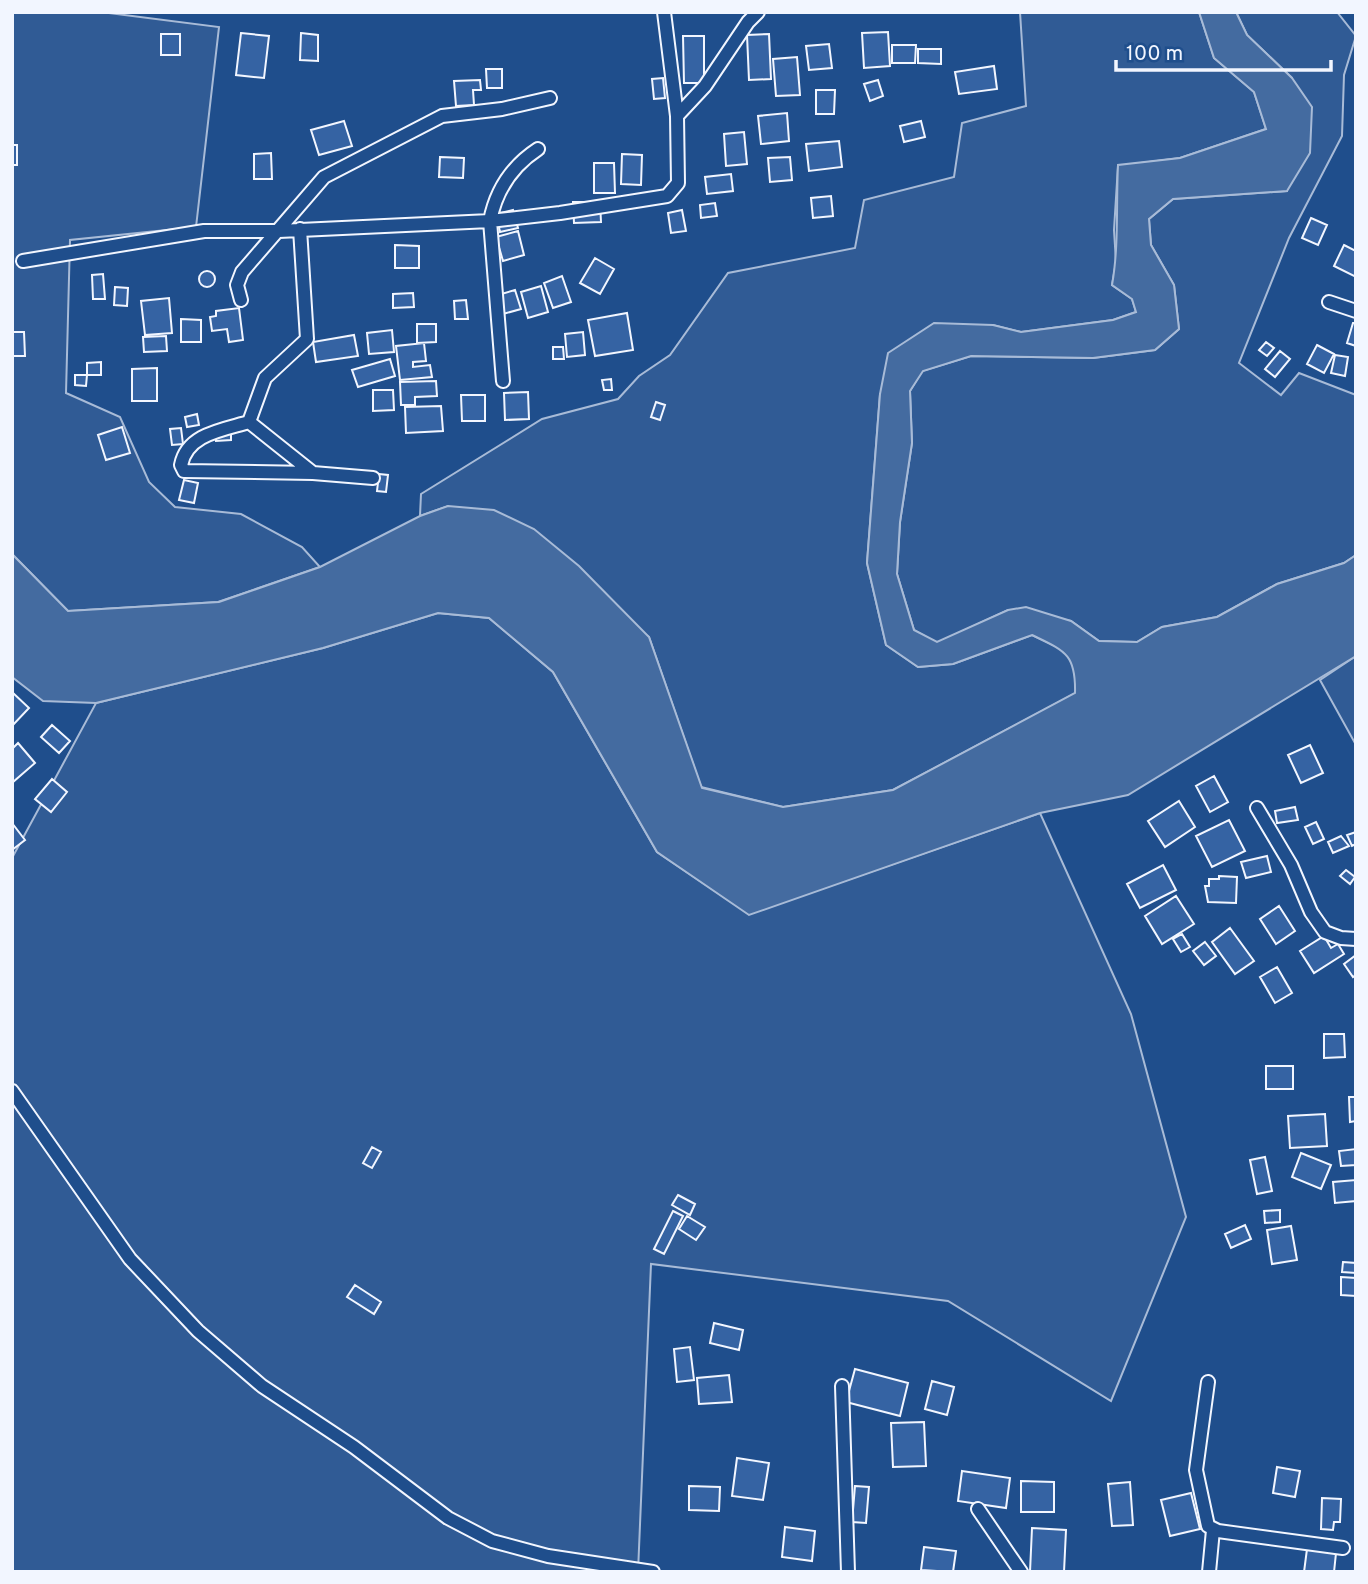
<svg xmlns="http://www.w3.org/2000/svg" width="1368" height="1584" viewBox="0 0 1368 1584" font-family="Overpass,sans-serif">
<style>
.built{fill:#305b95;stroke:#a8bbd7;stroke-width:2}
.water{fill:#446ba0;stroke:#a8bbd7;stroke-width:2}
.building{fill:#3563a3;stroke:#f2f6ff;stroke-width:2}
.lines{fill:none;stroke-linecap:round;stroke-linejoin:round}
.minor-casing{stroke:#f2f6ff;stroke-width:16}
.minor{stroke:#1f4e8c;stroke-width:12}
</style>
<rect width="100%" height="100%" fill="#1f4e8c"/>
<path class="built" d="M12 12H101L219 27 196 227 70 240 66 393 120 417 149 482 175 507 241 514 302 547 320 567 218 602 68 611 12 554Z
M1020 12H1199L1214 58 1254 92 1266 129 1180 158 1118 166 1114 230 1116 262 1112 285 1132 299 1136 312 1113 320 1021 332 993 325 880 394 867 563 886 645 918 667 953 664 1032 635 1066 651 1075 669 1076 693 893 790 783 807 701 787 649 637 448 506 420 516 421 494 542 419 618 399 639 376 670 355 728 273 855 248 864 200 954 177 962 123 1026 106Z
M1236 12H1337L1356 36 1344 75 1342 136 1289 238 1239 363 1281 395 1299 373 1356 395V555L1344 563 1277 584 1217 617 1162 627 1137 642 1099 641 1071 621 1008 610 937 643 914 630 897 574 900 522 912 443 910 391 922 371 971 356 1093 358 1155 350 1179 329 1174 285 1151 245 1149 219 1173 199 1287 191 1292 78 1247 35Z
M438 613 489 618 553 672 657 852 749 914 1040 813 1131 1014 1186 1217 1111 1401 948 1301 651 1264 638 1572H12V858L96 703 323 648Z
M1356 656V745L1320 680Z"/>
<path class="water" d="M1199 12H1236L1247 35 1292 78 1312 107 1310 153 1287 191 1173 199 1149 219 1151 245 1174 285 1179 329 1155 350 1093 358 971 356 923 371 910 391 912 443 900 522 897 574 914 630 937 642 1008 610 1026 607 1071 621 1099 641 1137 642 1162 627 1217 617 1277 584 1344 563 1356 555V656L1128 795 1040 813 749 915 657 852 553 672 489 618 438 613 323 648 96 703 43 701 12 677V554L68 611 219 602 320 567 420 516 448 506 494 510 534 529 579 566 649 637 702 788 783 807 893 790 1075 693C1076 654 1065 651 1032 635L953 664 918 667 886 645 867 563 880 394 888 353 934 323 993 325 1021 332 1113 320 1136 312 1132 299 1112 285C1119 246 1116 205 1118 165L1180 158 1266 129 1254 92 1214 58Z"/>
<path class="building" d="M888 32 890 66 864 68 862 33Z
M241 33 269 36 264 78 236 75Z
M301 33 318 35V61L300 60Z
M161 34H180V55H161Z
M769 34 771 79 749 80 747 35Z
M683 36H704V83H684Z
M829 44 832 68 809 70 806 46Z
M892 45H916L915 63H892Z
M918 49H941V64L918 63Z
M797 57 800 95 776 96 773 59Z
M994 66 997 89 959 94 955 72Z
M486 69H502V88H487Z
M663 78 665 98 654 99 652 79Z
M480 80 481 90H473L474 105 456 106 454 81Z
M878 80 883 96 870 101 864 84Z
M816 90H835L834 114H816Z
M787 113 789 141 761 144 758 116Z
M344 121 352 146 319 155 311 130Z
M921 121 925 137 904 142 900 126Z
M744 132 747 164 726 166 724 134Z
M839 141 842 167 809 171 806 144Z
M12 145H17V165H12Z
M271 153 272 179H254V154Z
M622 154 642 155 641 185 621 184Z
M440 157 464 158 463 178 439 177Z
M790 157 792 180 770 182 768 158Z
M594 163H614L615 193H594Z
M731 174 733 191 707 194 705 177Z
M831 196 833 216 813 218 811 198Z
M573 202H600L601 222 574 223Z
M715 203 717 216 701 218 700 205Z
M513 210 518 228 500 232 496 214Z
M682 210 686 231 671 233 668 213Z
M1311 218 1327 225 1318 245 1302 238Z
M518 231 524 255 503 261 496 237Z
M395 245 419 246V268H395Z
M1344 245 1356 251V277L1334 266Z
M595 258 614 269 600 294 580 283Z
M199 279a8 8 0 1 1 16 0a8 8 0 1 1-16 0Z
M103 274 105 299H93L92 275Z
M562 276 571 302 553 308 544 283Z
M541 286 548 312 528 318 521 292Z
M115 287 128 288 127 306 114 305Z
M515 290 521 309 503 314 498 295Z
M413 293 414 307 393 308V294Z
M169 298 172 333 145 335 141 301Z
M466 300 468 319H455L454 301Z
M239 308 243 340 229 342 227 329 212 331 210 317 216 316V311Z
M627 313 633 350 595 356 588 320Z
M181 319 201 320V342H181Z
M1353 323H1356V346L1347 343Z
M417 324H436V342L417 343Z
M392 330 394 352 369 354 367 333Z
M12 332H24L25 356H12Z
M583 332 585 355 567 357 565 334Z
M354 335 358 356 316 362 313 342Z
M166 336 167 351 144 352 143 337Z
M1266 342 1274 348 1267 356 1259 350Z
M424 343 426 361 413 362V367L430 365 432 377 400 380 396 346Z
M1317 345 1334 354 1324 373 1307 364Z
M553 347H563L564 359H553Z
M1280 351 1290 359 1275 377 1265 369Z
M1335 355 1348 357 1345 376 1331 373Z
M390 359 395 376 358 387 352 370Z
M101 362V375H87V363Z
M157 368V401H132V369Z
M75 375H87L86 386 75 385Z
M611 379 612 390H604L602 380Z
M436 381 437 396 415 397V405H401L400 382Z
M373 390H393L394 410 373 411Z
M528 392 529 419 505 420 504 393Z
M461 395H485V421H462Z
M656 402 665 405 660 420 651 417Z
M441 406 443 431 406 433 405 407Z
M197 414 199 425 187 427 185 417Z
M122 427 130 453 106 460 98 435Z
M181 428 183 444 172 445 170 429Z
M231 432V440L216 441V433Z
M379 474 388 475 386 492 377 491Z
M184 480 198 483 194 503 179 500Z
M12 692 29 708 12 726Z
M52 725 70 741 59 753 41 737Z
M18 743 35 763 13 782 12 749Z
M1310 745 1323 773 1301 783 1288 755Z
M1214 776 1228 802 1210 812 1196 786Z
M52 779 67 792 51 812 35 799Z
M1179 801 1195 827 1165 847 1148 821Z
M1295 807 1298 820 1277 823 1275 811Z
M1229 820 1245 851 1212 867 1196 836Z
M1316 822 1324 839 1313 844 1305 827Z
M12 823 25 840 12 850Z
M1356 832V844L1352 846 1347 835Z
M1341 836 1349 846 1333 853 1328 842Z
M1267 856 1271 872 1246 878 1241 862Z
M1163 865 1176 890 1140 908 1127 884Z
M1346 870 1355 877 1350 884 1340 876Z
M1219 876 1237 877 1236 903 1208 902 1205 886H1209V879H1219Z
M1176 896 1194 924 1162 944 1145 916Z
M1279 906 1295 931 1276 944 1260 919Z
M1230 928 1254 961 1235 974 1212 942Z
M1182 934 1190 947 1181 952 1173 939Z
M1324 936 1331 948 1338 944 1344 954 1314 973 1300 951Z
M1205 942 1216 956 1204 965 1193 951Z
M1356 955V975L1353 977 1344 964Z
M1277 967 1292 993 1275 1003 1260 977Z
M1324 1034H1344L1345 1057 1324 1058Z
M1266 1066H1293V1089H1266Z
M1349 1097H1356V1121L1350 1122Z
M1325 1114 1327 1146 1290 1148 1288 1116Z
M372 1147 381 1152 372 1168 363 1163Z
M1356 1149V1165L1341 1166 1339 1151Z
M1301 1153 1331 1165 1321 1189 1292 1177Z
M1265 1157 1272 1191 1257 1194 1250 1160Z
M1356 1180V1201L1335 1203 1333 1182Z
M678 1195 695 1204 690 1215 672 1205Z
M1280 1210V1222L1265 1223 1264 1211Z
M673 1211 683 1216 664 1254 654 1249Z
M687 1216 705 1227 696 1240 679 1229Z
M1245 1225 1251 1239 1231 1248 1225 1234Z
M1291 1226 1297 1260 1272 1264 1267 1230Z
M1343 1262 1356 1263V1273L1342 1272Z
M1341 1277 1356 1278V1296L1341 1295Z
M355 1285 381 1302 374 1314 347 1297Z
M714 1323 743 1330 739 1350 710 1343Z
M690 1347 694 1380 677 1382 674 1349Z
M855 1369 908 1383 900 1416 846 1402Z
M729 1375 732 1402 699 1404 697 1378Z
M932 1381 954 1387 947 1415 925 1409Z
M924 1422 926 1466 893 1467 891 1423Z
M737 1458 769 1463 763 1500 732 1496Z
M1277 1467 1300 1471 1295 1497 1273 1493Z
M962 1471 1010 1478 1006 1508 958 1501Z
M1021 1481 1054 1482V1512H1021Z
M1130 1482 1133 1525 1112 1526 1108 1484Z
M689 1486 720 1487 719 1511 689 1510Z
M855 1486 869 1487 866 1523 852 1522Z
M1191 1493 1200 1529 1170 1536 1161 1500Z
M1322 1498 1341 1499 1340 1522H1334L1333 1530 1321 1529Z
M785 1527 815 1531 812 1561 782 1557Z
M1032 1528 1066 1530 1064 1572H1030Z
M924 1547 956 1551 953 1572 921 1570Z
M1307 1549 1336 1553 1334 1572H1304Z"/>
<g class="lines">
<g class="minor-casing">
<path id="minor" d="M677 116 705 86 748 22 758 12
M300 229 307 339 265 378 249 422C222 430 187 434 181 465L184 471 313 473 373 478
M23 261 204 231H279L490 221 560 213 667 196 678 183 677 116 664 12
M241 300 237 285 242 272 324 177 442 116 502 109 550 98
M1329 302 1356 311
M503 381 490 221C496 190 512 166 538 149
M249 422 313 473
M1257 808 1291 865 1311 912 1325 932 1341 938 1356 939
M12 1091 130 1259 198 1331 262 1386 354 1447 448 1518 492 1541 548 1556 653 1572
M1208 1382 1196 1470 1208 1526 1218 1531 1343 1548
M842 1386 848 1572
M978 1509 1021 1572
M1209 1572 1213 1530"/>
</g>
<use href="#minor" class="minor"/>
</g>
<rect width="1368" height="1584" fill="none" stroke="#f2f6ff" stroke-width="28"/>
<path d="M1116 60v10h215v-10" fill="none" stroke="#f2f6ff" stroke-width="3.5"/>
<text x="1126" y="60" font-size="21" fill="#f2f6ff" stroke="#1f4e8c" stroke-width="5" paint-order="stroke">100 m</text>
</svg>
